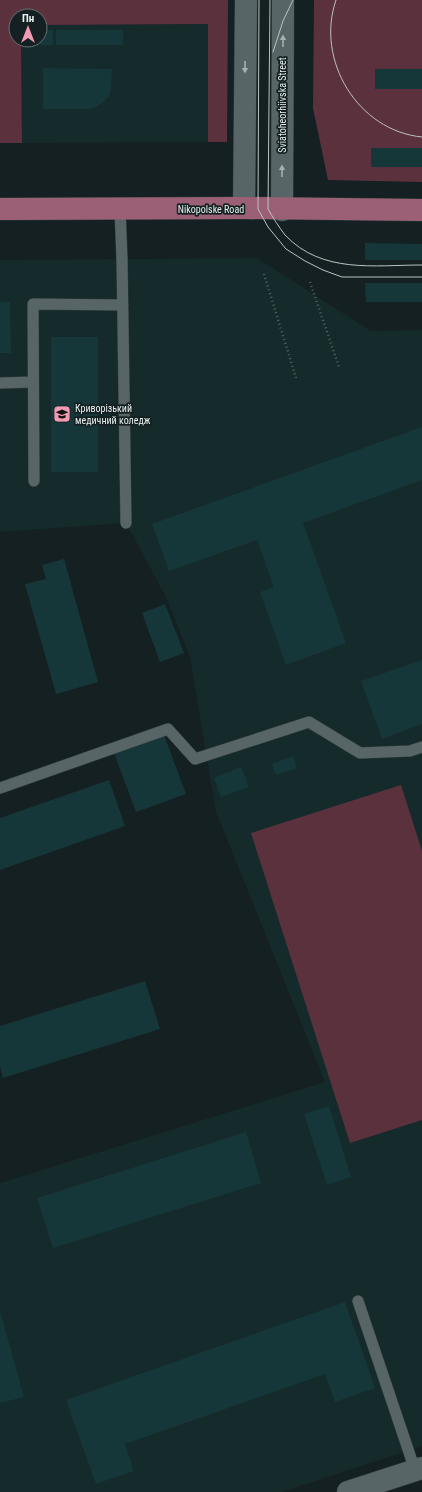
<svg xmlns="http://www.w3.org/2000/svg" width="422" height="1492" viewBox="0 0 422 1492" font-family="'Roboto Condensed',sans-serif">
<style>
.built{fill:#152a2b}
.green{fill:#5b313e}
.building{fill:#163739}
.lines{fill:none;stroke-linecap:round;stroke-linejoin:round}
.service-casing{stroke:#343c3c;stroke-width:12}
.minor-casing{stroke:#343c3c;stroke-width:23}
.secondary-casing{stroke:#343c3c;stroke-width:23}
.primary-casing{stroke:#343c3c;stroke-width:23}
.path{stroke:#576263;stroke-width:2.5;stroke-dasharray:1 3;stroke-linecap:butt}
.service{stroke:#576566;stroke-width:11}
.minor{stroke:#576566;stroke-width:22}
.secondary{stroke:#576566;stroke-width:22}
.primary{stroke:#9b6076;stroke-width:22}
.tram{stroke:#bac3c3;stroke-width:1}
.oneway{fill:#a6b1b1}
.labels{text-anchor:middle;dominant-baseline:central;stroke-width:3.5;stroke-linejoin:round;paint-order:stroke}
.street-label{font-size:10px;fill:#e7efef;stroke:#142021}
.poi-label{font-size:10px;fill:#e7efef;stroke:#142021;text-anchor:start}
</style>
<rect width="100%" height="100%" fill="#142021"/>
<path class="built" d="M208 24V142L22 143 21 40H40V25Z
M257 258 371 331 422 330V1446L282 1492H0V1183L325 1082 216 812 190 657 166 597 126 523 0 532V260Z"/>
<path class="green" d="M0 0H228L227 142H208V24L40 25V16H16V40H21L22 143H0Z
M314 0H422V182L328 180 313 108Z
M401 785 422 851V1120L350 1143 251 833Z"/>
<path class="building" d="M40 30H53V45H26V40H40Z
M56 30H123V45H56Z
M43 68 112 69 111 87 109 96 102 103 94 108 85 109H43Z
M375 69H422V89H375Z
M371 148H422V167H371Z
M365 243 422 244V260H365Z
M365 283H422V302H366Z
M0 302H10L11 353H0Z
M51 337H98V472H51Z
M422 427V480L303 523 346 643 286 665 260 592 274 587 257 540 169 571 152 524Z
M64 559 98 682 56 694 25 584 46 579 42 565Z
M165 604 184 653 160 662 142 613Z
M422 660V724L382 739 361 681Z
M164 735 186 794 136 812 114 753Z
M293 756 297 768 276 775 272 764Z
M241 767 249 787 221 797 214 778Z
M109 780 125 826 0 870V818Z
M145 981 160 1029 3 1078 0 1067V1026Z
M329 1106 351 1177 327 1185 304 1114Z
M246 1132 261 1183 53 1248 37 1198Z
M345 1302 375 1388 335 1402 325 1374 125 1444 134 1471 96 1484 66 1400Z
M0 1311 24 1397 0 1403Z"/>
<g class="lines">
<g class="service-casing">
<path id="service" d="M120 209 122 259 126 523
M0 383 33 382
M34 481 33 304 123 305
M0 788 168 729 195 759 309 722 360 753 410 751 422 747
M358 1301 415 1470"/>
</g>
<g class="minor-casing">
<path id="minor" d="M348 1492 422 1468"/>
</g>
<g class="secondary-casing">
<path id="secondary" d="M244 208 246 0
M282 210 283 0"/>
</g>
<g class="primary-casing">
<path id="primary" d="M0 209 244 208 422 210"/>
</g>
<path class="path" d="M264 274 296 378
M310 282 339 367"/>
<use href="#service" class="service"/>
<use href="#minor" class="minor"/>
<use href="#secondary" class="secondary"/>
<use href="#primary" class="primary"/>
<path class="tram" d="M259 0 258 209 268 227 286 249 305 261 323 270 342 277H422
M270 0 268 209C273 218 279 227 285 235 322 274 374 265 422 265
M336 0C315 60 358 131 422 137
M273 52 283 21 293 0"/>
</g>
<defs><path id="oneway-solid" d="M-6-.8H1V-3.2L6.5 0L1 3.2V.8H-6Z"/></defs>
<g class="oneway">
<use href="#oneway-solid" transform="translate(283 41) rotate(-90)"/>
<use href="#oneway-solid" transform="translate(245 67) rotate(90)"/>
<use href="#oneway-solid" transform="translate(282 171) rotate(-90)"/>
</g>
<defs>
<g id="university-square" transform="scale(0.9)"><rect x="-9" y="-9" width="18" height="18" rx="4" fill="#f19ab3" stroke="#142021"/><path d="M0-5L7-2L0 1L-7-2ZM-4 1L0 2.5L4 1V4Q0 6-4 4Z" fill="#111"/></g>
</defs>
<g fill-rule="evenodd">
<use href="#university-square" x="62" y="414"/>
</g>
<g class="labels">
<g class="street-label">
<text transform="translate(282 105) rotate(-90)">Sviatoheorhiivska Street</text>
<text x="211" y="209">Nikopolske Road</text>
</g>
<g class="poi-label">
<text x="75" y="408">Криворізький<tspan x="75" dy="12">медичний коледж</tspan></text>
</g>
</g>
<g transform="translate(28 28)"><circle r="19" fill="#142021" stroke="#687373"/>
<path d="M0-3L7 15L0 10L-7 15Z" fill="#f19ab3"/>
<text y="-6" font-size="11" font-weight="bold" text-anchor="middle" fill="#e7efef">Пн</text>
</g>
</svg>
